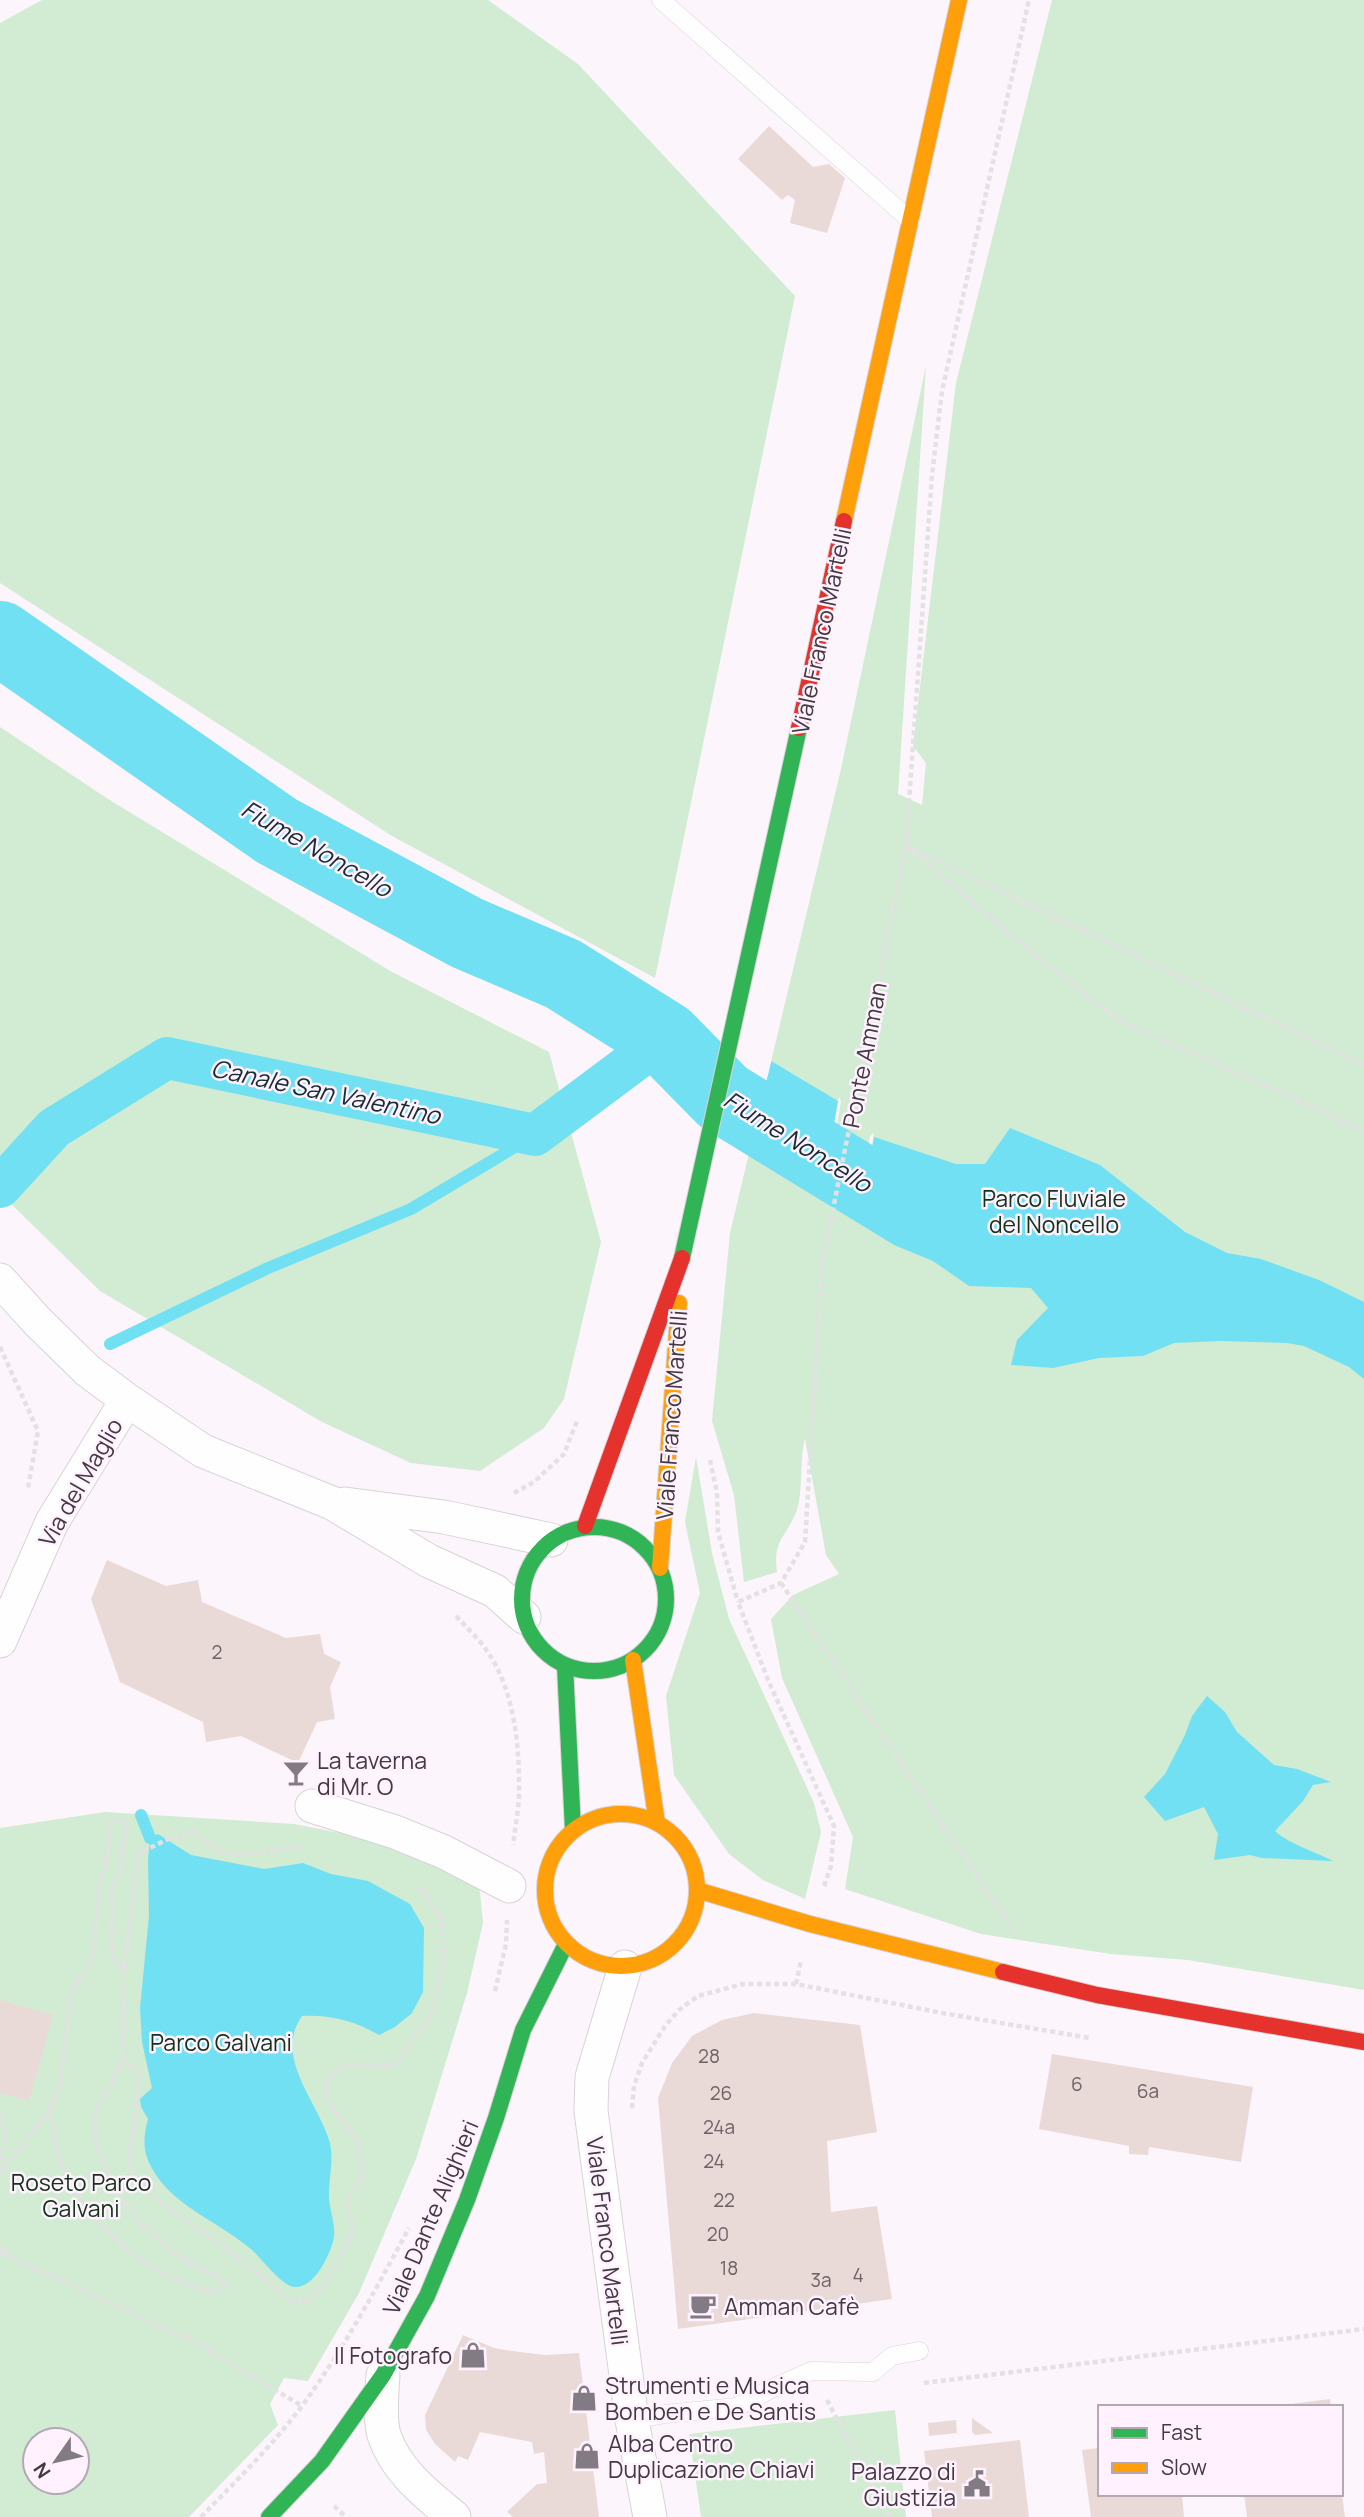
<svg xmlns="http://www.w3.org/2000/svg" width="1364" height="2517" viewBox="0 0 1364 2517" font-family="Manrope,sans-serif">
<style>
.green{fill:#d2ebd3;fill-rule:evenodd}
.water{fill:#71e0f3}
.pier{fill:#fcf5fb}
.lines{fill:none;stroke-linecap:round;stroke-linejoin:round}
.stream{stroke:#71e0f3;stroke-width:12}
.canal{stroke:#71e0f3;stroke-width:42}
.river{stroke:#71e0f3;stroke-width:74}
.building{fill:#e9dad7}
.lane-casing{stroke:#d9d2d8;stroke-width:19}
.street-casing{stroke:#d9d2d8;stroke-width:35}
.fast-casing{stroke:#d9d2d8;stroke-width:18}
.slow-casing{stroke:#d9d2d8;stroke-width:18}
.jam-casing{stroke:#d9d2d8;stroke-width:18}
.path{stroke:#e3e1e3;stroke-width:4.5;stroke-dasharray:5 3.5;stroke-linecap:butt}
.lane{stroke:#fffefe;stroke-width:18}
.street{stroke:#fffefe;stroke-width:33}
.fast{stroke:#30b455;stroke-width:16}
.slow{stroke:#ff9f0a;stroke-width:16}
.jam{stroke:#e5322d;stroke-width:16}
.labels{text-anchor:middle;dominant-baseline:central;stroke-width:5;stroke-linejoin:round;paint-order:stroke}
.number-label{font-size:19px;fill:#6c6267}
.street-label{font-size:23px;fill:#423a42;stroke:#fff2fe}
.park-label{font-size:23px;fill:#113316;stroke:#fff2fe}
.poi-label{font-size:23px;fill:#423a42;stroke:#fff2fe;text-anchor:start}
.water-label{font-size:24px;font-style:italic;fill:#152e33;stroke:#fff2fe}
</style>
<rect width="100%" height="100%" fill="#fcf5fb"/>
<path class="green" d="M42 0H488L578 64 795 296 655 978 392 836 0 583V23Z
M1052 0H1364V1990L1188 1960 1111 1954 981 1934 845 1889 853 1837 782 1678 771 1619 793 1595 839 1574 826 1555 805 1439C799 1458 804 1497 795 1515 784 1539 773 1541 777 1572L744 1582 734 1495 712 1421 730 1233 841 769 926 366 898 794 922 805 926 763 913 746 956 383Z
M0 727 108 799 392 972 549 1052 601 1242 564 1399 544 1428 480 1471 411 1463 322 1422 100 1291 0 1193Z
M696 1457 712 1553 729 1619 814 1803 821 1832 805 1899 763 1880 729 1854 674 1775 666 1696 700 1593 685 1522Z
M105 1812 294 1824 397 1844 466 1868 480 1892 483 1923 467 1993 416 2159 359 2293 308 2381 284 2378 270 2404 278 2425 189 2517H0V1828ZM35 2440H77V2482H35Z
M895 2410 906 2517H701L689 2434Z"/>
<path class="water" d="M771 1061 838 1101 822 1191 755 1129Z
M1010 1128 1100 1165 1185 1232 1227 1253 1261 1259 1319 1280 1364 1302V1379L1349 1367 1304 1346 1287 1343 1221 1341 1174 1343 1143 1356 1099 1358 1053 1368 1011 1365 1017 1340 1048 1308 1031 1288 969 1286 861 1211 874 1137 956 1164H985Z
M1207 1696 1225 1712 1237 1732 1274 1765 1297 1769 1331 1782 1313 1785 1303 1801 1275 1831C1289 1844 1316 1852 1333 1861L1262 1858 1250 1855 1214 1860 1218 1834 1204 1807 1165 1821 1144 1797 1165 1774 1185 1735 1192 1716Z
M158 1834 191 1855 264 1869 303 1863 331 1874 368 1881 410 1904 424 1928 423 1992 412 2013 395 2027 379 2035C356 2021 328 2014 302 2016 273 2057 318 2102 329 2140 335 2159 328 2179 329 2198 330 2214 338 2229 332 2245 327 2260 313 2288 295 2287 283 2287 262 2259 252 2250 222 2224 178 2208 156 2175 143 2156 142 2141 148 2119L141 2107 140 2099 152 2088 142 2042 140 2008 149 1916 148 1860 150 1838Z"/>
<path class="pier" d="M769 1058H772L754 1133 752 1128Z
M839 1097 841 1101 826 1191 822 1194Z
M874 1133 861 1215 858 1210 870 1136Z"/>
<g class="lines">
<path class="stream" d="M110 1344 268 1268 411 1209 535 1135
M141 1815 150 1838"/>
<path class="canal" d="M0 1187 54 1128 167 1058 535 1135 665 1038"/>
<path class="river" d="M0 638 277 831 467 933 563 974 665 1038 723 1097 911 1212 955 1230"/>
</g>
<path class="building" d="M769 126 813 167 829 164 845 178 827 233 790 223 795 200 788 195 782 200 738 159Z
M107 1560 166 1586 198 1580 202 1602 286 1638 320 1634 324 1654 341 1662 330 1687 335 1719 317 1722 298 1763 241 1736 206 1742 203 1722 120 1682 91 1599Z
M0 2000 53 2015 29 2101 0 2093Z
M754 2013 860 2025 877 2132 827 2141 831 2212 877 2206 892 2299 678 2329 658 2098 672 2063 692 2036 722 2020Z
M1052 2054 1253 2087 1241 2162 1149 2147 1148 2155 1129 2154V2146L1039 2129Z
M463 2335 494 2348 512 2351 545 2355 579 2353 599 2517H513L507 2512 537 2484 547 2483 544 2452 534 2454 532 2442 480 2432 468 2460 458 2456 455 2462 435 2444 426 2430 425 2415Z
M1330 2399 1331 2407H1283V2405Z
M972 2418 993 2433 975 2435 972 2432Z
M956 2420 957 2433 929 2436 928 2423Z
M1020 2440 1029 2517H932L924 2451Z
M1100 2448V2494H1182L1184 2517H1091L1082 2450Z
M1244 2494H1342L1345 2517H1247Z"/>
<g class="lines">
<g class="lane-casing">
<path id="lane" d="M661 0 910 220
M632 2420 665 2414 737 2407 773 2388 811 2371 873 2372 892 2356 919 2351"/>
</g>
<g class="street-casing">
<path id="street" d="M0 1280 37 1321 87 1370 127 1400 203 1451 332 1503 429 1561 495 1591 524 1617
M345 1504 444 1517 551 1540
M0 1641 52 1522 127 1400
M312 1806 395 1832 444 1852 509 1886
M625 1967 592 2077 591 2111 632 2420 650 2517
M383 2375C382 2393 379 2417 384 2435 396 2471 426 2494 454 2517"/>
</g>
<g class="fast-casing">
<path id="fast" d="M682 1258 799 728
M522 1599a72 72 0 1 1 144 0a72 72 0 1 1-144 0Z
M565 1666 573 1830
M269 2517 322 2461 383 2375 427 2296 467 2200 496 2118 523 2030 566 1944"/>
</g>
<g class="slow-casing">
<path id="slow" d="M844 521 959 0
M660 1568 679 1303
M633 1660 657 1823
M545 1890a76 76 0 1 1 152 0a76 76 0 1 1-152 0Z
M697 1890 810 1924 1003 1972"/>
</g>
<g class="jam-casing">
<path id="jam" d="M799 728 844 521
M585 1526 682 1258
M1003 1972 1097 1995 1364 2042"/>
</g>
<path class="path" d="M907 846 1032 953 1120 1021 1291 1097 1364 1132
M913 849 1364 1065
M0 1347 38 1431 28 1488
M710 1460 717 1493 718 1532 738 1602
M514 1493 534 1482 564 1454 577 1421
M781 1583 1014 1932
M456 1616C466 1627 477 1637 485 1648 515 1689 520 1748 519 1797 518 1813 515 1829 513 1845
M824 1886 831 1866 834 1826 768 1680 738 1602 781 1583 805 1542 822 1264 906 845 932 475 942 391 1029 0
M124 1966 122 2060 137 2072 139 2081 129 2162 134 2175 163 2205 240 2259 288 2299 304 2303C321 2293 349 2249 352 2230 353 2219 344 2208 349 2197 351 2191 359 2185 362 2179 360 2167 362 2154 357 2142 349 2120 314 2104 330 2077 333 2072 336 2069 342 2067 358 2060 378 2070 395 2064L429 2018 435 2003 443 1963 442 1919 417 1884
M796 1984 801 1961
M495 1991 506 1944 507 1920
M632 2108 634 2086 642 2063 665 2026 679 2010 698 1996 743 1984H796L942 2013 1090 2038
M50 2109C53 2129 56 2149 63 2168 78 2205 116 2244 149 2265 166 2276 185 2283 204 2291 212 2292 217 2292 223 2286V2281C211 2273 197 2267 185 2260 148 2236 120 2206 104 2164 98 2149 91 2133 95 2117 99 2097 116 2081 122 2060
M0 2113 5 2131 0 2166
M0 2173 50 2109 60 2086 72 1990C79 1976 88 1974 93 1957L100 1879 105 1868 111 1820 127 1821 118 1877 111 1889 113 1960 119 1967 124 1966 125 1961 138 1854 170 1838 193 1833C204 1837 211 1847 221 1851 244 1861 279 1846 305 1846
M0 2245 10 2258
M0 2253 193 2341 302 2406
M924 2383 1364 2329
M827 2400 889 2517
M334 2506 346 2517
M201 2517C236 2481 272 2446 302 2406 343 2350 376 2289 409 2228"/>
<use href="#lane" class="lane"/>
<use href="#street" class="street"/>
<use href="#fast" class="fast"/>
<use href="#slow" class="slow"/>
<use href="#jam" class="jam"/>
</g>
<defs>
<g id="bar-bare" transform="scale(2.1)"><path d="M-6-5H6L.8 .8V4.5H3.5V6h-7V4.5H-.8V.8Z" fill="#837b83" stroke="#fff2fe" stroke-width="2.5" paint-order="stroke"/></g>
<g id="cafe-bare" transform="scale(2.1)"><path d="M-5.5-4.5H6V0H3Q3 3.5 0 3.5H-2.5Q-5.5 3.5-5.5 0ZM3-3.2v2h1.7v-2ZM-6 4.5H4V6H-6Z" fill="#837b83" stroke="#fff2fe" stroke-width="2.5" paint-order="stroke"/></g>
<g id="shop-bare" transform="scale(2.1)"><path d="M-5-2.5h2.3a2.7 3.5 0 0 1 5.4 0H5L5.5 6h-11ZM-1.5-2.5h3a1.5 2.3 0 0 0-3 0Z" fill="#837b83" stroke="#fff2fe" stroke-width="2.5" paint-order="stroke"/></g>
<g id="civic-bare" transform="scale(2.1)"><path d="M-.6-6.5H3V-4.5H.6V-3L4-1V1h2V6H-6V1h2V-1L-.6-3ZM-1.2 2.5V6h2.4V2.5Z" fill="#837b83" stroke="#fff2fe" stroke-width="2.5" paint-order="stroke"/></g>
</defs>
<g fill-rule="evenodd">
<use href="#bar-bare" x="296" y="1773"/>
<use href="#cafe-bare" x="703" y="2306"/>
<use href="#shop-bare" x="473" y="2355"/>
<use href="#shop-bare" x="584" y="2398"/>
<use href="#shop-bare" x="587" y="2456"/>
<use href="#civic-bare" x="977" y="2484"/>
</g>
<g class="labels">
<g class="number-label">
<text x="217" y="1652">2</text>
<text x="709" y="2056">28</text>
<text x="1077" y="2084">6</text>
<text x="1148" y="2091">6a</text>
<text x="721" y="2093">26</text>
<text x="719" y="2127">24a</text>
<text x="714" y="2161">24</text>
<text x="724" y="2200">22</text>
<text x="718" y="2234">20</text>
<text x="729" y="2268">18</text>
<text x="858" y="2275">4</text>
<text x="821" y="2280">3a</text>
</g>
<g class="street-label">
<text transform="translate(821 631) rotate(-78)">Viale Franco Martelli</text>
<text transform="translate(864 1055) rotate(-79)">Ponte Amman</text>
<text transform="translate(671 1415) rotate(-86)">Viale Franco Martelli</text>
<text transform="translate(80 1482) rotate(-60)">Via del Maglio</text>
<text transform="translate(430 2217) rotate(-67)">Viale Dante Alighieri</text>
<text transform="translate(608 2241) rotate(83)">Viale Franco Martelli</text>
</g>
<g class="park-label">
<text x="1054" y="1198">Parco Fluviale<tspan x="1054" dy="26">del Noncello</tspan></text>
<text x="221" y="2042">Parco Galvani</text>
<text x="81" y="2182">Roseto Parco<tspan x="81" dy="26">Galvani</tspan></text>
</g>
<g class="poi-label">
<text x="317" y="1760">La taverna<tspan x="317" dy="26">di Mr. O</tspan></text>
<text x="724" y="2306">Amman Cafè</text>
<text x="452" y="2355" text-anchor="end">Il Fotografo</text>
<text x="605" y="2385">Strumenti e Musica<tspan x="605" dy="26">Bomben e De Santis</tspan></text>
<text x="608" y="2443">Alba Centro<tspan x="608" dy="26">Duplicazione Chiavi</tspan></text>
<text x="956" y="2471" text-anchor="end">Palazzo di<tspan x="956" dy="26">Giustizia</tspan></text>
</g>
<g class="water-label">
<text transform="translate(317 848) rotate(30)">Fiume Noncello</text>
<text transform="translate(326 1091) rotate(12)">Canale San Valentino</text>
<text transform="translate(798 1141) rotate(32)">Fiume Noncello</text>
</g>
</g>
<rect x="1098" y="2405" width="245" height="91" fill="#fff2fe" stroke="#b3a8b3" stroke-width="2"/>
<rect x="1112" y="2428" width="35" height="10" fill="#30b455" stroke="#b3a8b3" stroke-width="2"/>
<text x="1161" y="2440" font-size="21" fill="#423a42">Fast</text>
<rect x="1112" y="2463" width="35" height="10" fill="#ff9f0a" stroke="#b3a8b3" stroke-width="2"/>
<text x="1161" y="2475" font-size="21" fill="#423a42">Slow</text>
<g transform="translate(56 2461) rotate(236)"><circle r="33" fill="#fff2fe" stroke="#b3a8b3" stroke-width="2"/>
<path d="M0-5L12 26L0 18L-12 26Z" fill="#837b83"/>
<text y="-10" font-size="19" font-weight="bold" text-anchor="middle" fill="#423a42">N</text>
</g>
</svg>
